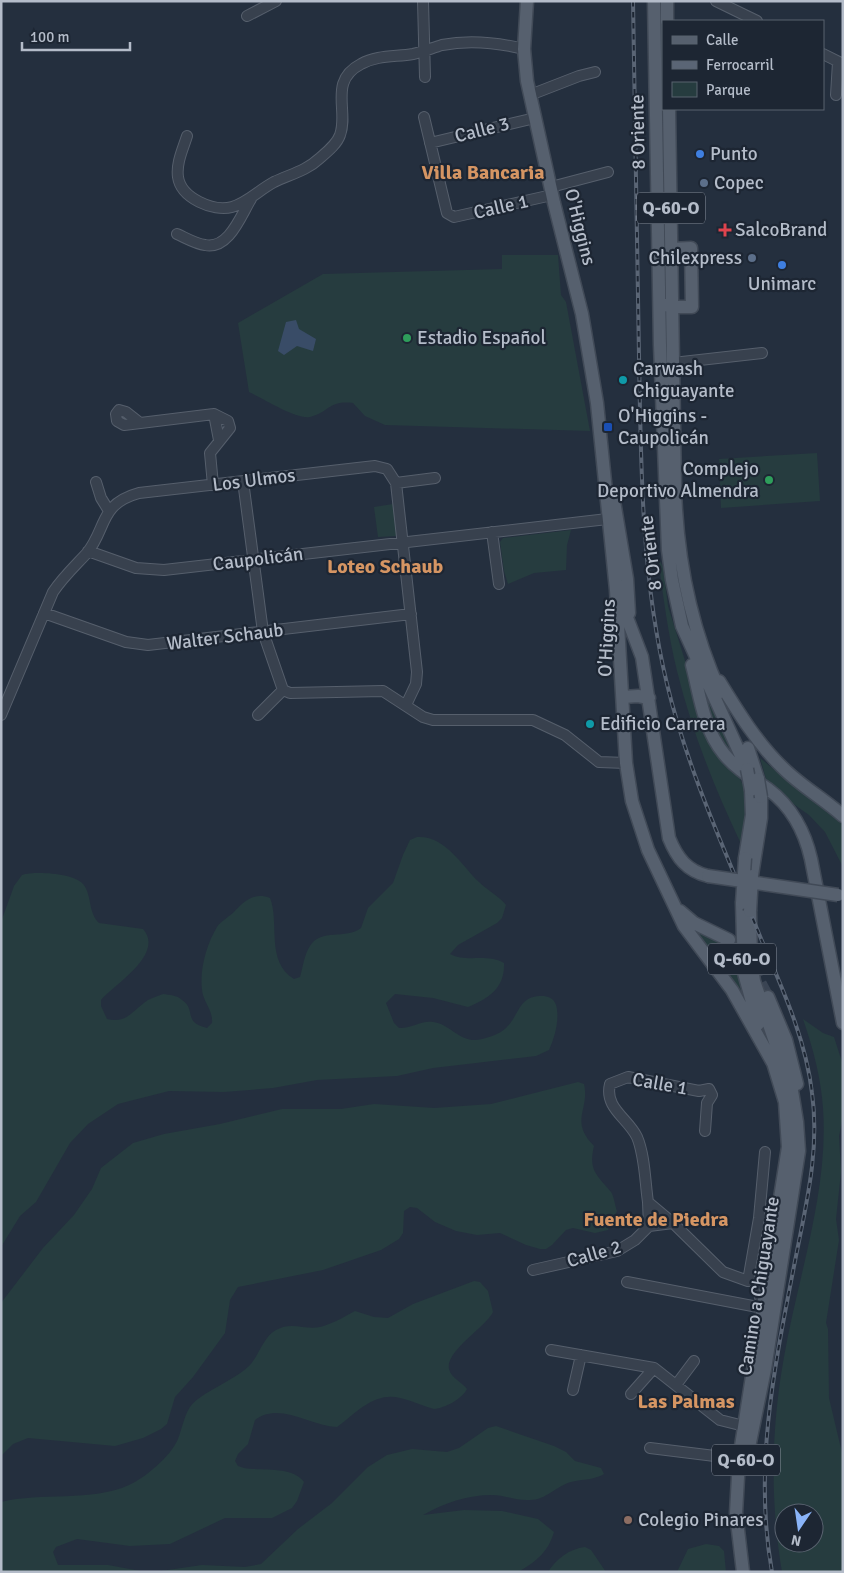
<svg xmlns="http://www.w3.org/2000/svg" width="844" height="1573" viewBox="0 0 844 1573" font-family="Signika,sans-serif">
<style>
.green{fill:#263c3f;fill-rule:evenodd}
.water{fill:#394c67}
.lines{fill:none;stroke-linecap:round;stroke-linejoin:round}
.major-tunnel{stroke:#3a4453;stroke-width:12;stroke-dasharray:12 6;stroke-linecap:butt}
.minor-casing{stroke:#565f6c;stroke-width:12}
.major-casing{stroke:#414a57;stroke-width:15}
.minor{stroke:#38414e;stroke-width:10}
.major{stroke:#56606e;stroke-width:12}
.rail-casing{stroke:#5a6575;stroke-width:4}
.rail{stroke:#1d2633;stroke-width:2;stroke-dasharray:5.5;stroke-linecap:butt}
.major-bridge-casing{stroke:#414a57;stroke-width:15;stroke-linecap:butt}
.major-bridge{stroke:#56606e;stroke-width:12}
.shop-dot{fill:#3f7fe0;stroke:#1d2633;stroke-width:2}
.service-dot{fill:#5c6f8a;stroke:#1d2633;stroke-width:2}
.health-dot{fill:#e0444e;stroke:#1d2633;stroke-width:2}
.leisure-dot{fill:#2e9e5b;stroke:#1d2633;stroke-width:2}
.culture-dot{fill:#0f9aa8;stroke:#1d2633;stroke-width:2}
.transit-dot{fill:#1a4fb4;stroke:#1d2633;stroke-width:2}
.education-dot{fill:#8d6e63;stroke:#1d2633;stroke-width:2}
.labels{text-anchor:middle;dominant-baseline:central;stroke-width:4.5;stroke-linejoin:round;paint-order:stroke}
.shield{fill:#1d2633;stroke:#878f9c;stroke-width:1}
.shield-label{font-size:18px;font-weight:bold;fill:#b4bcc9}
.street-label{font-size:19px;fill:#b4bcc9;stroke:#1d2633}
.poi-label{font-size:19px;fill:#b4bcc9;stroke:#1d2633;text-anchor:start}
.neighbourhood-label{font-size:20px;font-weight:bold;fill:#d59563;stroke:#1d2633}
</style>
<rect width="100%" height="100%" fill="#242f3e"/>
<path class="green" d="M502 255H558L561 295 566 302 590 431 385 425 365 416 353 403C328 400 330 412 310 417 297 420 262 398 249 392L238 323 323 274 502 269Z
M817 453 820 501 721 508 719 459Z
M393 504 397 536 378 537 374 507Z
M571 530 567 545 566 570 534 573 508 584 504 571 500 542 503 538Z
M658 557 663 567 668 606 691 680 744 787 749 815 742 846C715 789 692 732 677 671 668 634 663 595 658 557Z
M702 684 732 740H726L733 758 711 724Z
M760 758 843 825V867L825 832 809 815 768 786Z
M417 837C445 835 461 865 479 882 487 890 499 896 506 905L502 918 497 923 458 945 450 954C467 963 486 953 504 963 505 988 489 998 468 1007L433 998 395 994 386 1003 394 1023 399 1028C411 1029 421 1020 433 1022 451 1024 461 1045 482 1039 490 1037 500 1034 506 1028 521 1013 518 995 544 996 550 997 554 999 556 1005 560 1018 555 1037 549 1050L536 1056 433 1068 397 1076 317 1080 273 1088 224 1092 169 1091 118 1104 88 1124 70 1143 36 1202 20 1216 1 1247V922L14 886 22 875C35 871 73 873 83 884 92 894 88 913 99 923L143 929C165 954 115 984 101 1000V1006L107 1019C127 1024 133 1010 148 1000 152 998 158 996 163 994 169 995 177 995 182 1000 197 1010 182 1022 207 1028L212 1023C213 1012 206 1005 203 995 198 974 206 945 217 927 221 921 229 917 234 912 244 901 254 892 270 898 280 923 265 961 294 979L300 977C303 967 304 955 310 946 321 928 346 940 361 928L368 908 393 883 403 855 410 840Z
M687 920 739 949 749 1011Z
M803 1019 823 1033 834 1037 843 1065V1117L839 1136 841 1172 836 1219 839 1240 826 1323 828 1329 829 1398 843 1457V1572H782C770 1501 771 1429 784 1357 798 1276 829 1191 823 1108 821 1078 813 1048 803 1019ZM784 1513H814V1543H784Z
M578 1082 584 1084C590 1110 569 1121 594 1146 588 1171 597 1175 611 1192 614 1196 615 1206 617 1211L608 1230 595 1233 573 1228 566 1230 552 1245 546 1249H540L526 1245 500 1233 477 1235 456 1231 435 1222 417 1208 410 1207 404 1211 403 1233 399 1239 381 1250 323 1270 238 1287 230 1300 225 1333 193 1377 175 1397 167 1424 161 1429 143 1438 115 1446 28 1438 13 1444 1 1456V1303L43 1248 74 1215 92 1189 101 1168 133 1143 164 1134 220 1124 282 1109H341L374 1104 434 1108 491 1104Z
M474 1281 480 1282 488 1291 493 1312C486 1327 445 1351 449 1369 451 1378 462 1382 467 1389 462 1399 445 1408 434 1409 403 1400 391 1387 361 1408 352 1414 346 1421 337 1427 310 1426 279 1401 255 1420L248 1444 238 1454 235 1461 238 1466 244 1468C262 1471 293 1466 304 1482L297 1501 292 1508 272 1518H225L170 1544 130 1546 77 1539 56 1547 53 1552 58 1565H108L146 1572H1V1502C41 1492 92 1502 129 1485 145 1478 171 1456 178 1439 182 1429 184 1416 190 1407 201 1392 232 1382 249 1366 259 1356 263 1337 276 1330 291 1321 305 1330 320 1327 332 1324 344 1317 355 1311L374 1317 388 1318 413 1304Z
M496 1426 554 1446 566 1452 575 1461 601 1468 604 1474C594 1480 583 1479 571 1482 556 1486 546 1500 530 1500 517 1501 504 1495 492 1495 467 1495 444 1503 423 1515L464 1510 502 1511 538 1519 554 1532C548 1552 537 1561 518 1572H154L202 1565 245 1567 261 1564 298 1529 332 1503 368 1467 387 1455 412 1449 447 1452 459 1448 488 1428Z
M706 1544 719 1546 724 1551 726 1572H677L688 1549Z
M585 1547 591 1550 606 1572H548C556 1559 569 1549 585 1547Z"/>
<path class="water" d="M296 320 299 329 316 339 313 351 297 346 284 355 278 351 286 322Z"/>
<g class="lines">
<path class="major-tunnel" d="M729 940 750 963 768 997"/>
<g class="minor-casing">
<path id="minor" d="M423 1 425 77
M716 1 757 21
M247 16 276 1
M823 54 843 64
M530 95 579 76 595 72
M836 95 838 62
M424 117 447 213 454 217 552 195
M187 136C183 149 176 163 178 177 181 198 213 212 232 207 247 203 259 190 274 182 291 174 306 171 320 158 327 152 337 144 340 135 349 111 328 81 361 64 377 55 396 57 413 54 423 52 432 48 442 45 468 40 499 43 524 49
M430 143 535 118
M551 187 608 172
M177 234C186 238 196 244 205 245 229 250 241 215 251 199
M673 363 762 353
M214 414 219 440
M140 423 126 412 119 410 116 414 117 421 124 425 214 414 228 421 230 428 210 453 213 485
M243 481 263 632 283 690
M96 482 101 498 109 511
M396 483 435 478
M492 532 499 584
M88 551 136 568 164 570 616 518
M44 613 126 642 148 645 411 614
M283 690 290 693 383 691 423 717 433 720H533L565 735 599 762 626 763
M1 715 53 592C63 577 75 566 87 553 107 528 99 504 139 493L375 466 387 469 396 483 417 672 416 684 406 705
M258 715 283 690
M705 1131 707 1103 712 1095 709 1089 699 1091 628 1077 610 1084C604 1108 628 1118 637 1137 645 1156 645 1182 648 1202L673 1223 723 1272 748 1281 768 1282
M648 1202 649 1226
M533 1270 617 1251 635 1240 649 1226 673 1223
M748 1281 759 1218 765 1152
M627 1282 763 1308
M763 1307 758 1290 764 1282
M551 1350 654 1368 720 1420 744 1426
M676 1385 694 1361
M573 1390 581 1355
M631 1394 654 1368
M650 1448 739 1459"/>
</g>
<g class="major-casing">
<path id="major" d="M527 1 524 49 527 81 554 203 582 314 597 403 616 590 626 763 632 801 648 850 684 926 732 990 773 1063
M654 1 660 345 668 550 672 580 682 626 747 769
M667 1V21
M669 109 675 488C677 560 690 626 720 692
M666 305 672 307H692L691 248 671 249
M614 501 627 579 629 613
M621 602 642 657 669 838C677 858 687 871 708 876
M692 665C700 696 703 728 724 754 736 769 752 778 768 789 791 806 805 832 811 859L843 1023
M719 681C738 712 757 743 783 768 801 786 824 799 843 816
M623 697 638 696 649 698
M748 748 758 779
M745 858 752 815 751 790
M752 875 761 818V797
M742 903 744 973 758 1024
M680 911 694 923 729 940
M768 997 786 1040 797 1084
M747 1457 765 1369 799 1151 797 1122 792 1091 754 981 751 960 750 911
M743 1572 736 1513 739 1459 788 1147 785 1102 771 1056"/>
</g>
<use href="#minor" class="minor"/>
<use href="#major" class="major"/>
<g class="rail-casing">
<path id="rail" d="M633 1C635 119 637 238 639 356 641 466 641 576 667 684 688 772 728 857 762 941 783 990 806 1040 812 1093 820 1150 806 1205 795 1261 775 1364 753 1466 772 1572"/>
</g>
<use href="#rail" class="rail"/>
<g class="major-bridge-casing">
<path id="major-bridge" d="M747 769 751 790
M758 779 761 797
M708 876 838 895
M742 903 745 858
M750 911 752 876"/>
</g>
<use href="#major-bridge" class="major-bridge"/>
</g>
<g class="shop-dot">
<circle cx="700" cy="154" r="5"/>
<circle cx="782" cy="265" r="5"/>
</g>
<g class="service-dot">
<circle cx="704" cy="183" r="5"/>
<circle cx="752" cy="258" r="5"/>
</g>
<path class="health-dot" d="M722.5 222.5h5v5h5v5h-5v5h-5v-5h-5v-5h5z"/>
<g class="leisure-dot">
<circle cx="407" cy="338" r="5"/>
<circle cx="769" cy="480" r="5"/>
</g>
<g class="culture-dot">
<circle cx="623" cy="380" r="5"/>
<circle cx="590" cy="724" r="5"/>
</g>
<rect class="transit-dot" x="603" y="422" width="10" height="10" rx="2.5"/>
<circle class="education-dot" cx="628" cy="1520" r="5"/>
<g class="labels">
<g class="shield">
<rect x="637" y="192.5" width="68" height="31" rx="4"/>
<rect x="708" y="943.5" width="68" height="31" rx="4"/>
<rect x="712" y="1444.5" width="68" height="31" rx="4"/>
</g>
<g class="shield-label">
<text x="671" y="208">Q-60-O</text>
<text x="742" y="959">Q-60-O</text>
<text x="746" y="1460">Q-60-O</text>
</g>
<g class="street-label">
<text transform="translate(482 130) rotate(-14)">Calle 3</text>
<text transform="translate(638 132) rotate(-91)">8 Oriente</text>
<text transform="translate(501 207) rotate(-13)">Calle 1</text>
<text transform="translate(580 227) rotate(76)">O'Higgins</text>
<text transform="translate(254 480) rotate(-7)">Los Ulmos</text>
<text transform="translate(651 553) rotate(-97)">8 Oriente</text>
<text transform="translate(258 559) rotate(-7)">Caupolicán</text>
<text transform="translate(225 637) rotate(-7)">Walter Schaub</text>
<text transform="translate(607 638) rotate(-87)">O'Higgins</text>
<text transform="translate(660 1084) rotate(10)">Calle 1</text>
<text transform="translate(594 1254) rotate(-16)">Calle 2</text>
<text transform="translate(759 1286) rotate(-81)">Camino a Chiguayante</text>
</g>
<g class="poi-label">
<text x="710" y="154">Punto</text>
<text x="714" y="183">Copec</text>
<text x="735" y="230">SalcoBrand</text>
<text x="742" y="258" text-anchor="end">Chilexpress</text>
<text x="782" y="284" text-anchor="middle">Unimarc</text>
<text x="417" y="338">Estadio Español</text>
<text x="633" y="369">Carwash<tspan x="633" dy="22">Chiguayante</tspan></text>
<text x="618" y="416">O'Higgins -<tspan x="618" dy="22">Caupolicán</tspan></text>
<text x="759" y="469" text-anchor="end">Complejo<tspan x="759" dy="22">Deportivo Almendra</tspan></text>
<text x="600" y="724">Edificio Carrera</text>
<text x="638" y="1520">Colegio Pinares</text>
</g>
<g class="neighbourhood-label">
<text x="483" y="172">Villa Bancaria</text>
<text x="385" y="566">Loteo Schaub</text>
<text x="656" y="1219">Fuente de Piedra</text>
<text x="686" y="1401">Las Palmas</text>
</g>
</g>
<rect width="844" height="1573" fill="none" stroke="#b4bcc9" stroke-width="5"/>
<rect x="662" y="20" width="162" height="90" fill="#1d2633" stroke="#59626f"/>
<rect x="672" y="36" width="25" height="8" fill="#56606e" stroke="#59626f"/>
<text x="706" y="45" font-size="15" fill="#b4bcc9">Calle</text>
<rect x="672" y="61" width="25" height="8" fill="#5a6575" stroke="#59626f"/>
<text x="706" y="70" font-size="15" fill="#b4bcc9">Ferrocarril</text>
<rect x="672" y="82" width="25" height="15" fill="#263c3f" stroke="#59626f"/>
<text x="706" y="95" font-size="15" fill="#b4bcc9">Parque</text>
<g transform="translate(799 1528) rotate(193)"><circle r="24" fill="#1d2633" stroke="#59626f"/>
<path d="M0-4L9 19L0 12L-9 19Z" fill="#8ab4f8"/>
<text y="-8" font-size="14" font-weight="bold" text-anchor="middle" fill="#b4bcc9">N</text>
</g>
<path d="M22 42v8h108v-8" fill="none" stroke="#b4bcc9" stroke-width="2.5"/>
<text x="30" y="42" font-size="15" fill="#b4bcc9" stroke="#1d2633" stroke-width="4" paint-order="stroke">100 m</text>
</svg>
